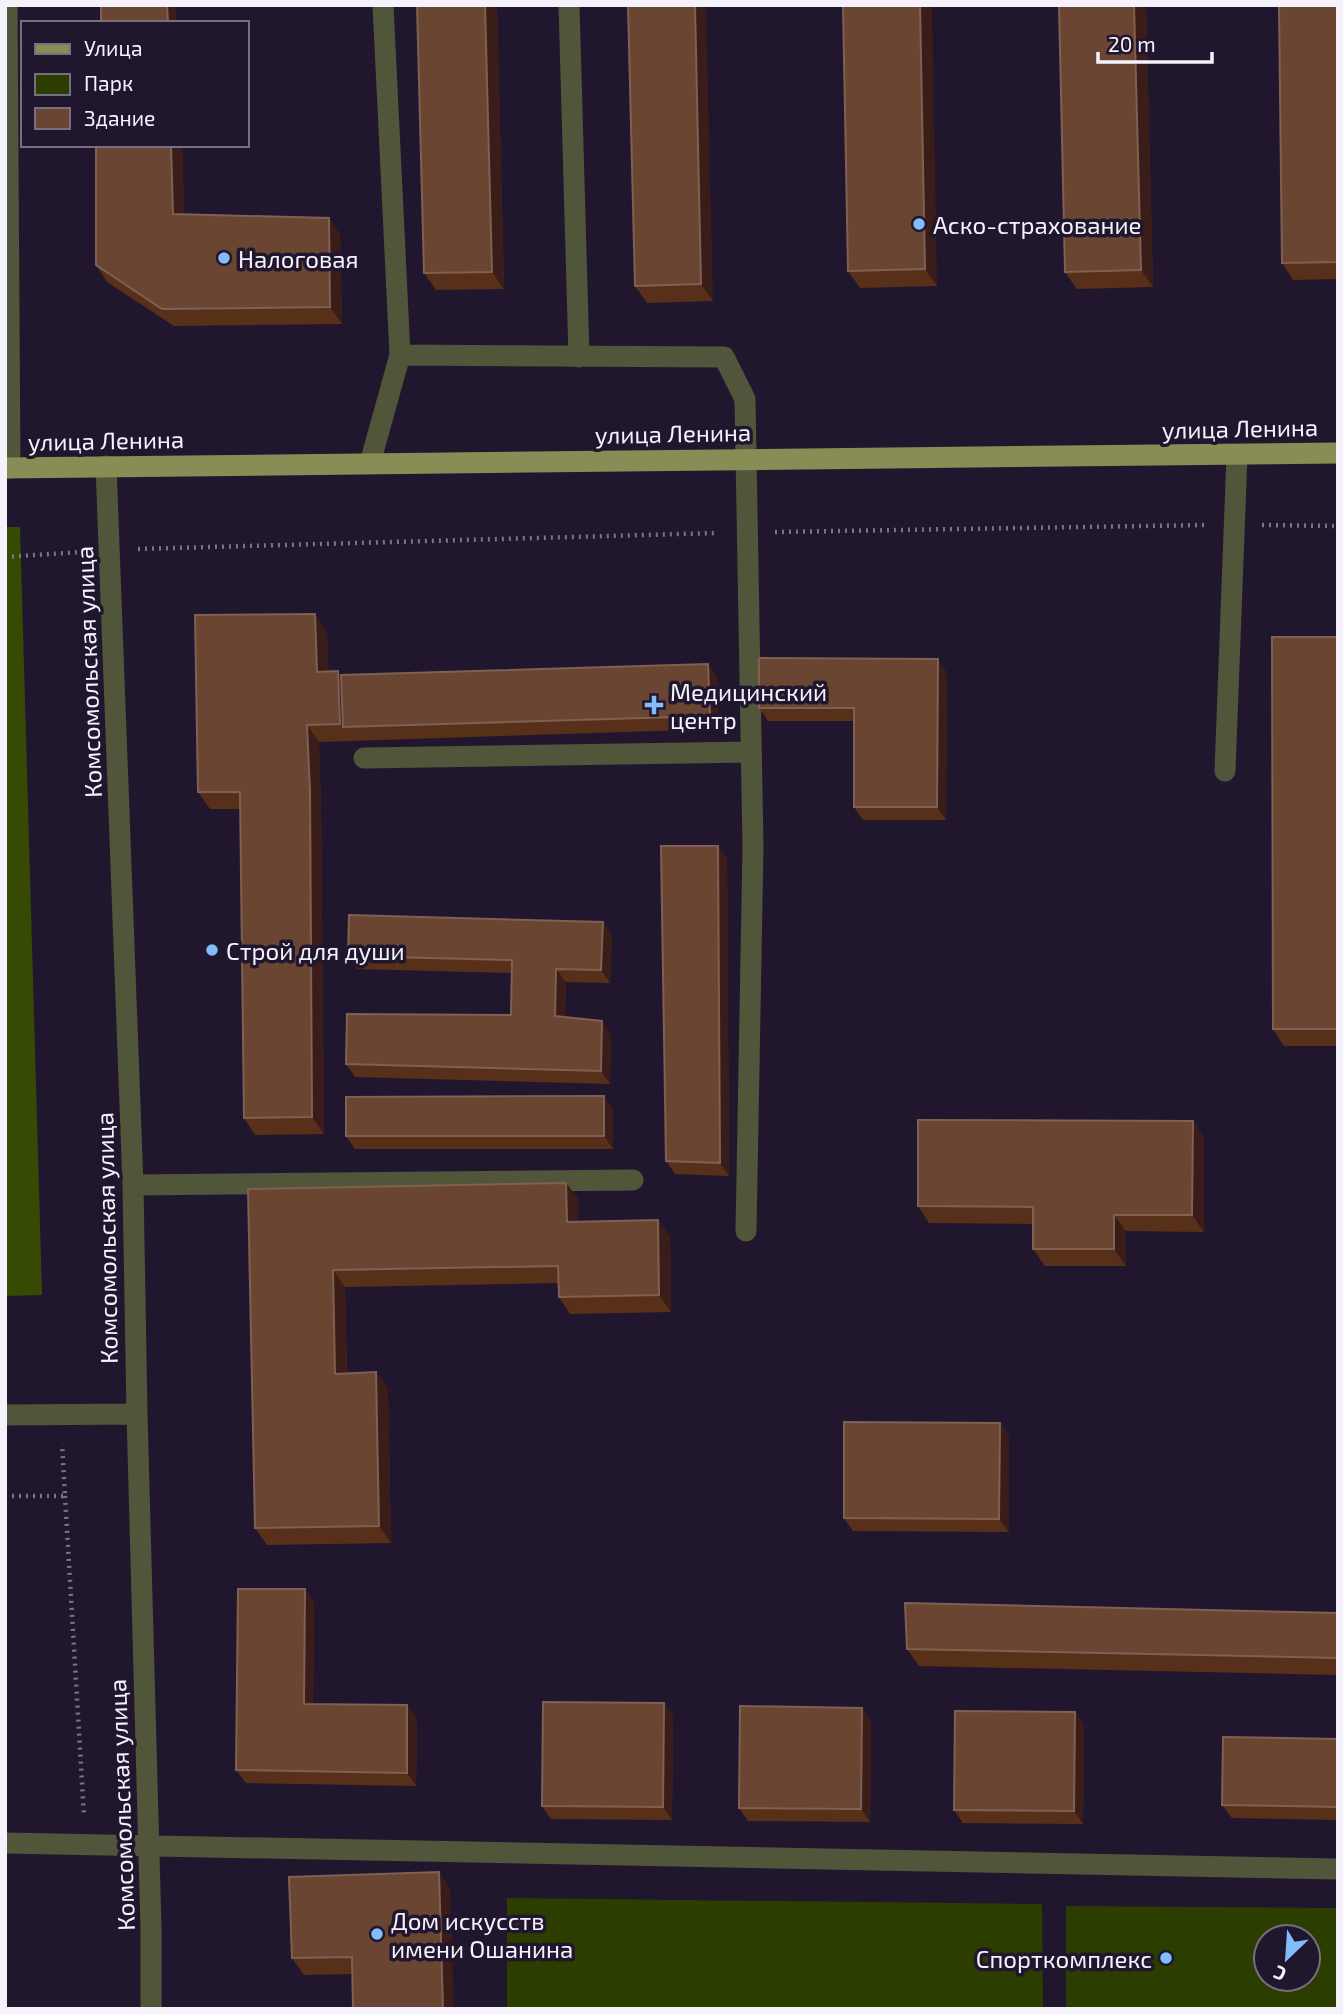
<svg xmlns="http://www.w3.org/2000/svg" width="1343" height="2014" viewBox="0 0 1343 2014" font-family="'Exo 2',sans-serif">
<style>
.green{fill:#2c3d00;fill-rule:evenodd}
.forest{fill:#374a03}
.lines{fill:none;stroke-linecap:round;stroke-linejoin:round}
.path{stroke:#7b7486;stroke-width:4.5;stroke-dasharray:2 5;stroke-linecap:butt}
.minor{stroke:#51553a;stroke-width:21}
.major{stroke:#878d54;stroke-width:21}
.wall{fill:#58301a}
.shaded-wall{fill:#3a1d18}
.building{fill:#694532;stroke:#7f6052;stroke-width:2}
.poi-dot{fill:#83bcfb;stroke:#20172f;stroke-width:2.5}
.labels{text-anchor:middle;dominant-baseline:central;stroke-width:7;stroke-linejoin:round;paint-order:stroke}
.poi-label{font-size:24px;fill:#f5f2fc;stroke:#20172f;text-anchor:start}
.street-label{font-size:24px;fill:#f5f2fc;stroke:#20172f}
</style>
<rect width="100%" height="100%" fill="#20172f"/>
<path class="green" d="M507 1898 1042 1904 1043 2009H507Z
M1066 1906 1338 1908V2009H1066ZM1266 1937H1308V1979H1266Z"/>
<path class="forest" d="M5 527H20L42 1295 5 1296Z"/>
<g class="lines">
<path class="path" d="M1262 525 1338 526
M775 532 1204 525
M138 549 717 533
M5 557 81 552
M5 1496H65L62 1444
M65 1496 84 1816"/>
<path class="minor" d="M7 5 10 468
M383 5 400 355
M569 5 579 357
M370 463 400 355 724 357 745 399 753 847 746 1231
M106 466 133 1185 137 1414 151 1928V2009
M364 758 751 752
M1225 771 1237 455
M133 1185 633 1180
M5 1415 137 1414
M5 1843 1338 1869"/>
<path class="major" d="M5 468 1338 453"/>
</g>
<path class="wall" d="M417 5H497L504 289 436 290 424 273Z
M628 5 713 301 647 303 635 286Z
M843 5 937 286 860 288 848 271Z
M1059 5H1146L1153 287 1077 289 1065 272Z
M1338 5V279L1293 280 1282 263Z
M182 145 184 214 329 218 340 235 342 324 174 326 107 282 96 265Z
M327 631 328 671 341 675 708 664 717 677 719 729 319 742 321 808 324 1134 255 1135 244 1118 240 809H210L198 792Z
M1338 637V1046H1284L1273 1029Z
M947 673 946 820H863L854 807V721H768L759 708Z
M718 846 727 859 729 1176 675 1174 666 1161Z
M603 922 612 935 610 983 566 982 565 1017 611 1034 610 1084 355 1077 346 1064 511 1015 512 973 357 969 348 956Z
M604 1096 613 1109V1149H355L346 1136Z
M1193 1121 1204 1138V1232L1126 1231V1266H1045L1033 1249V1224L929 1223 918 1206Z
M566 1183 578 1199V1222L658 1220 670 1237 671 1312 570 1314 559 1297 558 1283 345 1287 347 1373 376 1372 388 1389 391 1543 267 1545 255 1528 248 1189Z
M1000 1423 1009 1436V1532L853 1531 844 1518Z
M314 1602 313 1704 407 1705 417 1718 416 1786 246 1783 236 1770Z
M1338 1613V1675L919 1666 907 1649Z
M664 1703 673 1716 672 1820 551 1819 542 1806Z
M1075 1712 1084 1725 1083 1824 963 1823 954 1810Z
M871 1721 870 1822 748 1821 739 1808Z
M1338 1739V1820L1232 1818 1222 1805Z
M439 1872 450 1889 352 1974 304 1975 292 1958Z"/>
<path class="shaded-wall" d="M167 5H176V23H168Z
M485 5H497L504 289 492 272Z
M695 5H706L713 301 701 284Z
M920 5H932L937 286 925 269Z
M1134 5H1146L1153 287 1141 270Z
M171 145H182L185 231 173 214Z
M329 218 340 235 342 324 330 307Z
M315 614 327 631 329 688 317 672Z
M938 659 947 673 946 820 937 807Z
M708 664 717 677 719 729 710 716Z
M338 671 350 688 343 727 340 724Z
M307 725 319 742 321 808 324 1134 312 1117Z
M718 846 727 859 729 1176 720 1163Z
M603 922 612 935 610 983 601 970Z
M556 969 566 982 565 1029 555 1016Z
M602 1021 611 1034 610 1084 601 1071Z
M604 1096 613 1109V1149L604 1136Z
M1193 1121 1204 1138V1232L1192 1215Z
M566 1183 578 1199 579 1239 567 1222Z
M1114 1215 1126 1231V1266L1114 1249Z
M658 1220 670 1237 671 1312 659 1295Z
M333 1270 345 1287 347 1390 335 1374Z
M376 1372 388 1389 391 1543 379 1526Z
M1000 1423 1009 1436V1532L999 1519Z
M305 1589 314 1602 313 1717 304 1704Z
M664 1703 673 1716 672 1820 663 1807Z
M407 1705 417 1718 416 1786 407 1773Z
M862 1708 871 1721 870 1822 861 1809Z
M1075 1712 1084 1725 1083 1824 1074 1811Z
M439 1872 450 1889 454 2009H443Z"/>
<path class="building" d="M101 5H167L168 23H101Z
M417 5H485L492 272 424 273Z
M628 5H695L701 284 635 286Z
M843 5H920L925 269 848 271Z
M1059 5H1134L1141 270 1065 272Z
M1279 5H1338V262L1282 263Z
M96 145H171L173 214 329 218 330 307 162 309 96 265Z
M315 614 317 672 338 671 340 724 307 725 310 791 312 1117 244 1118 240 792H198L195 615Z
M1272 637H1338V1029H1273Z
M759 658 938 659 937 807H854V708H759Z
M708 664 710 716 343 727 341 675Z
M661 846H718L720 1163 666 1161Z
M349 915 603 922 601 970 556 969 555 1016 602 1021 601 1071 346 1064 347 1014 511 1015 512 960 348 956Z
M604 1096V1136H346V1097Z
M918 1120 1193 1121 1192 1215H1114V1249H1033V1207L918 1206Z
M566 1183 567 1222 658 1220 659 1295 559 1297 558 1266 333 1270 335 1374 376 1372 379 1526 255 1528 248 1189Z
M844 1422 1000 1423 999 1519 844 1518Z
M238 1589H305L304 1704 407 1705V1773L236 1770Z
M905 1603 1338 1613V1658L907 1649Z
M543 1702 664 1703 663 1807 542 1806Z
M740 1706 862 1708 861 1809 739 1808Z
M955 1711 1075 1712 1074 1811 954 1810Z
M1223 1737 1338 1739V1807L1222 1805Z
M439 1872 443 2009H353L352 1957 292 1958 289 1877Z"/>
<g class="poi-dot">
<circle cx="919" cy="224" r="7"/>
<circle cx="224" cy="258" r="7"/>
<path d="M650.5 694.5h7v7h7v7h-7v7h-7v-7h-7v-7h7z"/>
<circle cx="212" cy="950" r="7"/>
<circle cx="377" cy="1934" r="7"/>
<circle cx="1166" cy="1958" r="7"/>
</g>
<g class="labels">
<g class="poi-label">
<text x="933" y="224">Аско-страхование</text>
<text x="238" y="258">Налоговая</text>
<text x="670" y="691">Медицинский<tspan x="670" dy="28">центр</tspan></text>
<text x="226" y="950">Строй для души</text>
<text x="391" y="1920">Дом искусств<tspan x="391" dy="28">имени Ошанина</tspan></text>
<text x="1152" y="1958" text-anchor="end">Спорткомплекс</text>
</g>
<g class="street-label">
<text transform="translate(1240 428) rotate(-1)">улица Ленина</text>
<text transform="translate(673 433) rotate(-1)">улица Ленина</text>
<text transform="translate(106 440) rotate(-1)">улица Ленина</text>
<text transform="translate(88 672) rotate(-92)">Комсомольская улица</text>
<text transform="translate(106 1238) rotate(-91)">Комсомольская улица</text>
<text transform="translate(121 1805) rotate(-92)">Комсомольская улица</text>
</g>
</g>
<rect width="1343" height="2014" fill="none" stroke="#f5f2fc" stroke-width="14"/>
<rect x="21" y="21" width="228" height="126" fill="#20172f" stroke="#756f81" stroke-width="2"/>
<rect x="35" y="44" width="35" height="10" fill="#878d54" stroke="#756f81" stroke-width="2"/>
<text x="84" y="56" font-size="21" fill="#f5f2fc">Улица</text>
<rect x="35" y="74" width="35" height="21" fill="#2c3d00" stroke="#756f81" stroke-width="2"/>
<text x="84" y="91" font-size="21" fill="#f5f2fc">Парк</text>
<rect x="35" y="108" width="35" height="21" fill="#694532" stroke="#756f81" stroke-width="2"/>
<text x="84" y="126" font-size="21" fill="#f5f2fc">Здание</text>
<g transform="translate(1287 1958) rotate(205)"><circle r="33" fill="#20172f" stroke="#756f81" stroke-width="2"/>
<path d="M0-5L12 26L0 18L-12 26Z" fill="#83bcfb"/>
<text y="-10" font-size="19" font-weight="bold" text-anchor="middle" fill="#f5f2fc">С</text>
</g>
<path d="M1098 52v10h114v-10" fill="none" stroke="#f5f2fc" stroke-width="3.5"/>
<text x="1108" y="52" font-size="21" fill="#f5f2fc" stroke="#20172f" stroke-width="5" paint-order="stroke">20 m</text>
</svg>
